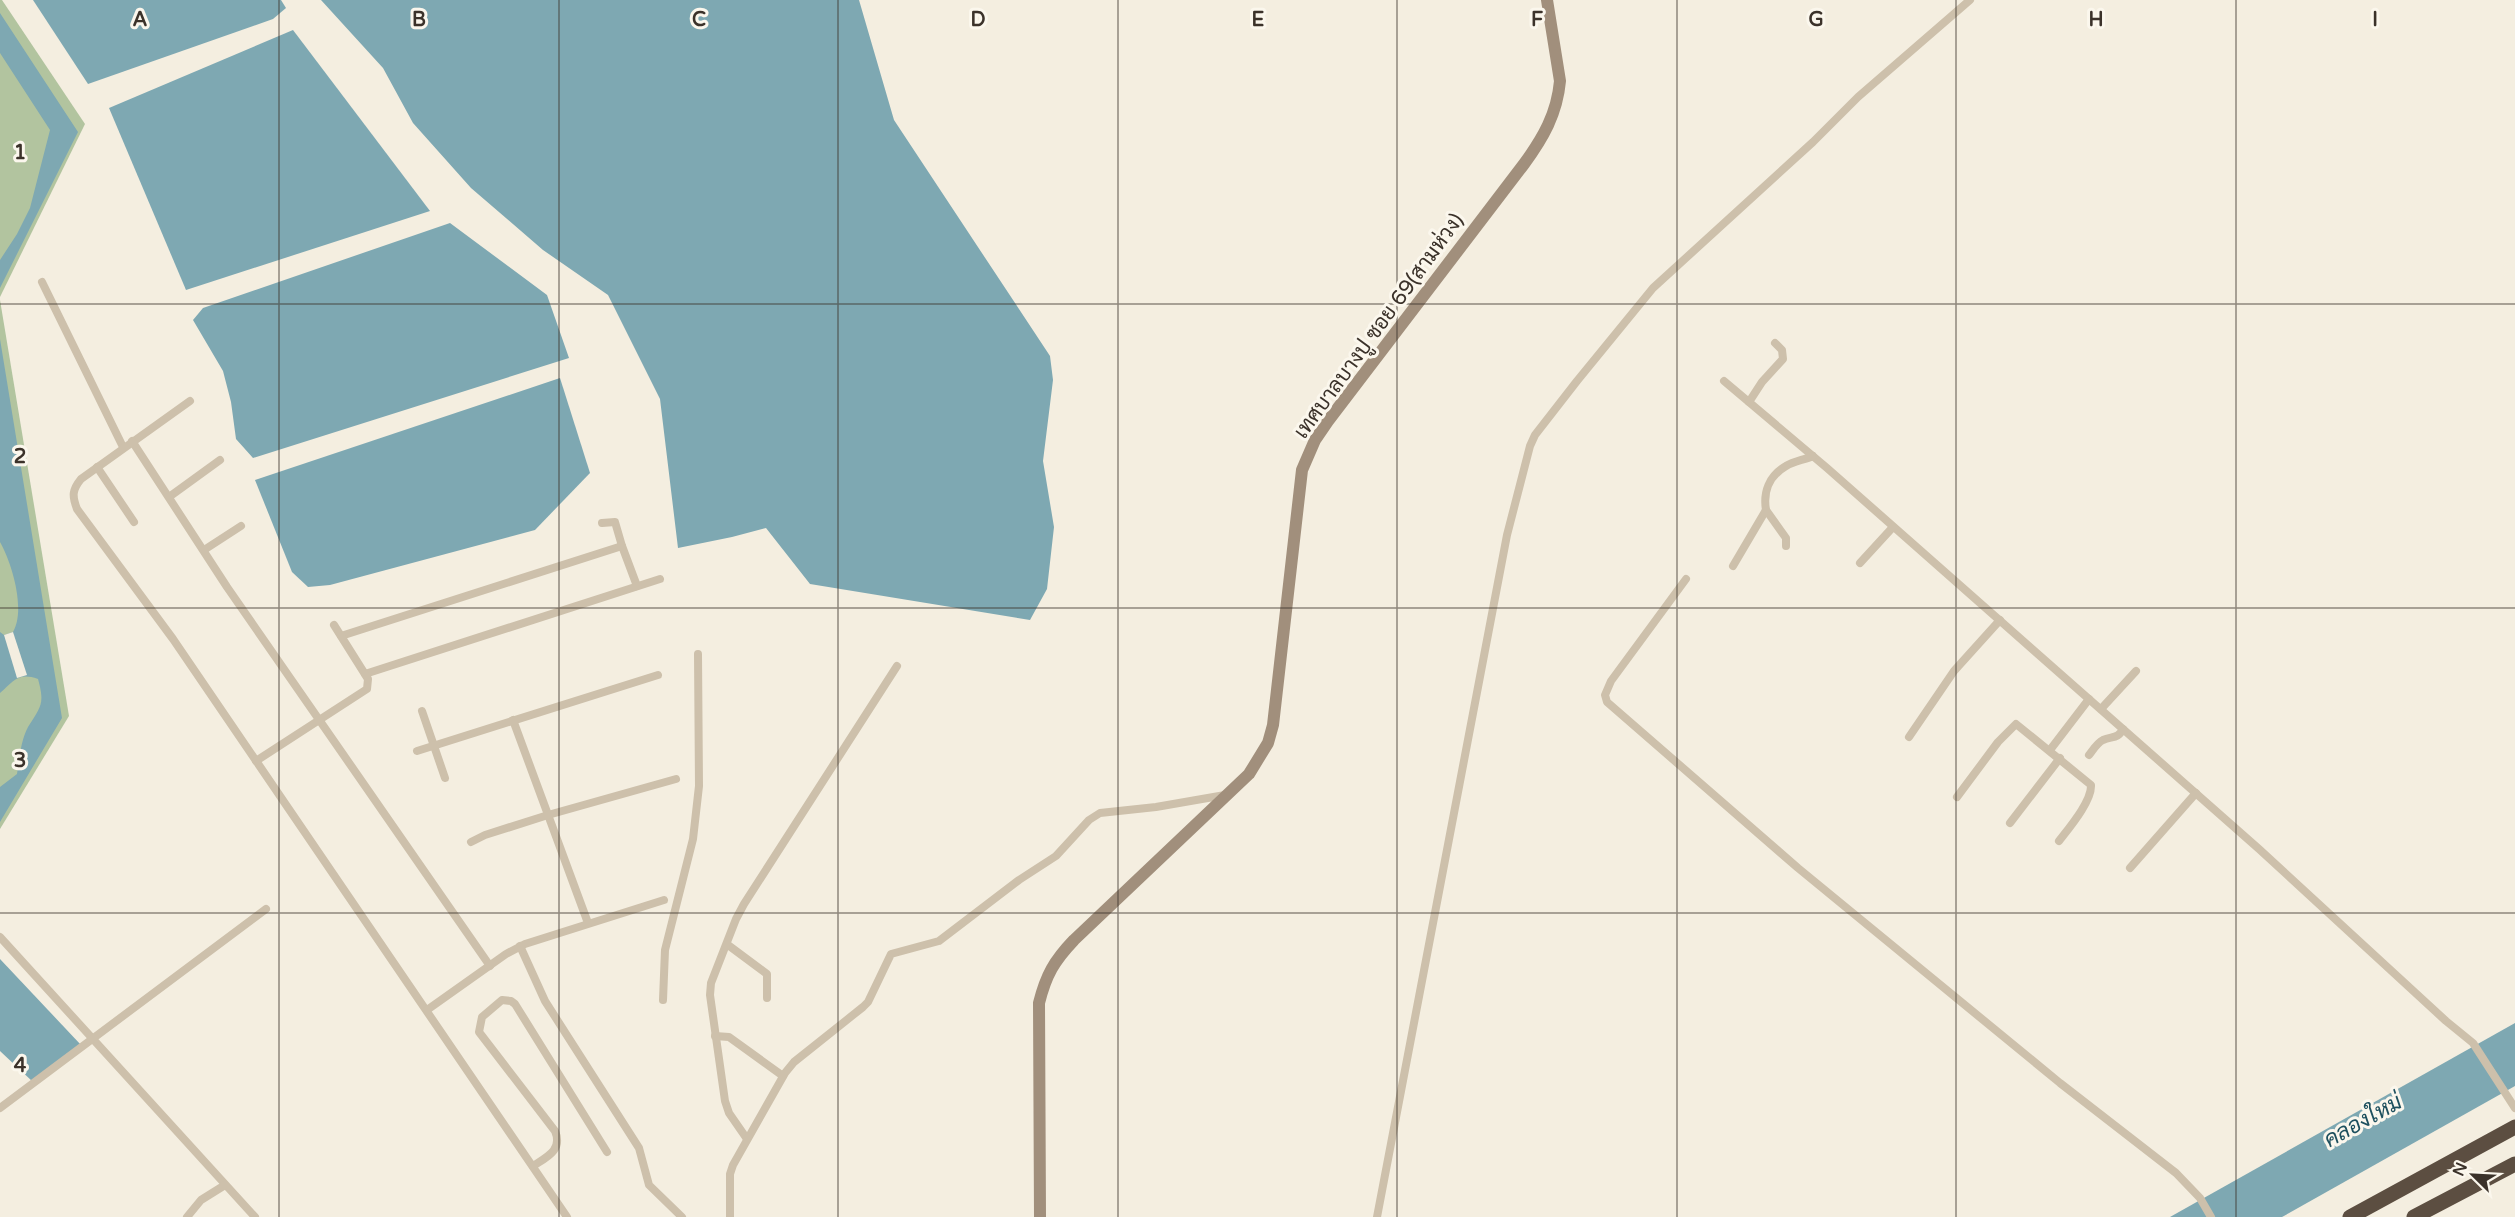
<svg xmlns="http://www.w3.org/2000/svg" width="2515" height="1217" viewBox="0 0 2515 1217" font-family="'Varela Round',Sarabun,sans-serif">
<rect width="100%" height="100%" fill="#f4eee0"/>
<g fill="#b2c49f">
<polygon points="0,0 2,0 85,124 0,297"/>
<polygon points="0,300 69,716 0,829"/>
</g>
<g fill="#7ea8b2">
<polygon points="33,0 281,0 286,8 273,19 88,84"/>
<polygon points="321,0 859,0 894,120 1050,356 1053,380 1043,461 1054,527 1047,589 1030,620 810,584 766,528 732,537 678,548 660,399 608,295 543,250 471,188 413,123 383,68"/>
<polygon points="0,13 78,132 0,288 0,260 17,234 30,208 50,130 0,53"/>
<polygon points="293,30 430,211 186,290 109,108"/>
<polygon points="450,223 547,295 569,358 253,458 236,439 231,402 223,371 193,320 203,308"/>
<path d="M0,339L62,718L0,822V787L17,774C19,760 21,740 28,727C41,706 45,704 38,679C18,672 14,681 0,693V632L4,635L13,632C26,610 12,563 0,542Z"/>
<polygon points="560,378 590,473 535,530 330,585 308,587 292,572 255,480"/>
<polygon points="0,959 81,1045 33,1082 0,1051"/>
<polygon points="2515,1023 2515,1086 2282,1217 2170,1217"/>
</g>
<polygon fill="#f4eee0" points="13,632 27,675 17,678 4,635"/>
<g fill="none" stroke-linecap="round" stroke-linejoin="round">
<g stroke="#cdc0ab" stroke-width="8">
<polyline points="42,282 123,447"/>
<polyline points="1724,381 1827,468 2259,849 2446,1021 2473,1043 2515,1108"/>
<path d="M190,401L81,479C72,490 72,496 77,509L173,639L567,1217"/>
<polyline points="1749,402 1762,382 1783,359 1782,350 1775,343"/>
<polyline points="132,441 227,587 490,966"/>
<polyline points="97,467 134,522"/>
<polyline points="169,497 220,460"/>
<polyline points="1766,510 1786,538 1786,546"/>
<polyline points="622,546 637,586"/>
<polyline points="204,550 241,526"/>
<polyline points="1860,563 1893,527"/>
<path d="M1733,566L1766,510C1763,492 1769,476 1786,466C1794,461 1804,460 1813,456"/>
<polyline points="1686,579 1611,681 1605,695 1607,702 1798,868 2060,1083 2176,1173 2200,1198 2211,1217"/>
<polyline points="341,636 622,546 615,522 602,523"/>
<polyline points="365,674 660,579"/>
<polyline points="2101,709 2136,671"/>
<polyline points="422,711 445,778"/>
<polyline points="513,720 588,923"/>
<polyline points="1909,737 1954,671 2000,620"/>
<polyline points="2050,750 2089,699"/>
<polyline points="417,751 658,675"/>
<path d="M2089,755C2093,750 2097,743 2103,740C2112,736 2118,739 2123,729"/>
<polyline points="256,761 367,689 368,679 334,625"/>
<path d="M1957,797L1998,742L2016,724L2091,785C2092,801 2069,828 2059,841"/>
<polyline points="2010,823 2060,758"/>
<polyline points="471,842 485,835 548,815 676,779"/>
<polyline points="2130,868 2196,793"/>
<polyline points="0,937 255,1217"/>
<polyline points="728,945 767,974 767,998"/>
<polyline points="520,946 545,1001 639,1148 649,1185 682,1217"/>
<polyline points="663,1000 665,950 693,839 699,786 698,654"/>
<polyline points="427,1010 506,954 525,944 664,900"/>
<polyline points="715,1036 729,1037 783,1076"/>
<polyline points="0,1108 266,909"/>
<polyline points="747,1139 729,1113 725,1101 710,995 711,983 736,919 744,904 897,666"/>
<path d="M533,1166C547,1157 563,1150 555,1131L479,1032L482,1017L502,1000L511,1001L515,1004L607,1152"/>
<polyline points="187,1217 201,1200 225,1185"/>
<polyline points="730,1217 730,1174 733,1165 785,1073 794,1062 863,1007 868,1002 891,954 939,941 1019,880 1056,856 1089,820 1100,813 1156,807 1225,795"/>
<polyline points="1377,1217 1507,535 1530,446 1535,435 1577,381 1653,288 1813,142 1858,97 1970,0"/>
</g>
<path stroke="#a18f7c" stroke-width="12" d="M1040,1217L1039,1003C1046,975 1054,961 1074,940L1249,774L1268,743L1273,725L1302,470L1315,440L1328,421L1524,164C1543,138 1557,114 1560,81L1547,0"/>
<g stroke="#5c4e41" stroke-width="15">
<polyline points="2350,1217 2515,1127"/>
<polyline points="2414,1217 2515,1164"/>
</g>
</g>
<path fill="none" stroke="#3b322a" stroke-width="1.5" stroke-opacity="0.55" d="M279,0V1217M559,0V1217M838,0V1217M1118,0V1217M1397,0V1217M1677,0V1217M1956,0V1217M2236,0V1217M0,304H2515M0,608H2515M0,913H2515"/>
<g text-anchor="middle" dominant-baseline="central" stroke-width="6" stroke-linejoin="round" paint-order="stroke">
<g font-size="21" fill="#3b322a" stroke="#fbf7ed">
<text transform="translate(1379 326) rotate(-54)">เทศบาลบางปู ซอย 69(สามห่วง)</text>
</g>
<g font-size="22" font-style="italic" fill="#1e505e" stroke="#fbf7ed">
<text transform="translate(2363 1121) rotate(-29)">คลองใหม่</text>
</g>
</g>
<g font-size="20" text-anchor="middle" font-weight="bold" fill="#3b322a" stroke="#fbf7ed" stroke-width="6" stroke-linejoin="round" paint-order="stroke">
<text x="140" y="26">A</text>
<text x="419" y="26">B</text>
<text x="699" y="26">C</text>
<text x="978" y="26">D</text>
<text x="1258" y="26">E</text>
<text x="1537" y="26">F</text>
<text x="1816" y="26">G</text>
<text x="2096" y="26">H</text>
<text x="2375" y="26">I</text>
<text x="20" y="159">1</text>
<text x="20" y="463">2</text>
<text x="20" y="767">3</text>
<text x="20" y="1072">4</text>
</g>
<g transform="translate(2473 1175) rotate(294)" stroke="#fbf7ed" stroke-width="4.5" paint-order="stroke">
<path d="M0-4.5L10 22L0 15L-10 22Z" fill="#3b322a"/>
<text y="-9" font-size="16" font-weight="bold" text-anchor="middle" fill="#3b322a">N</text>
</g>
</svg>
